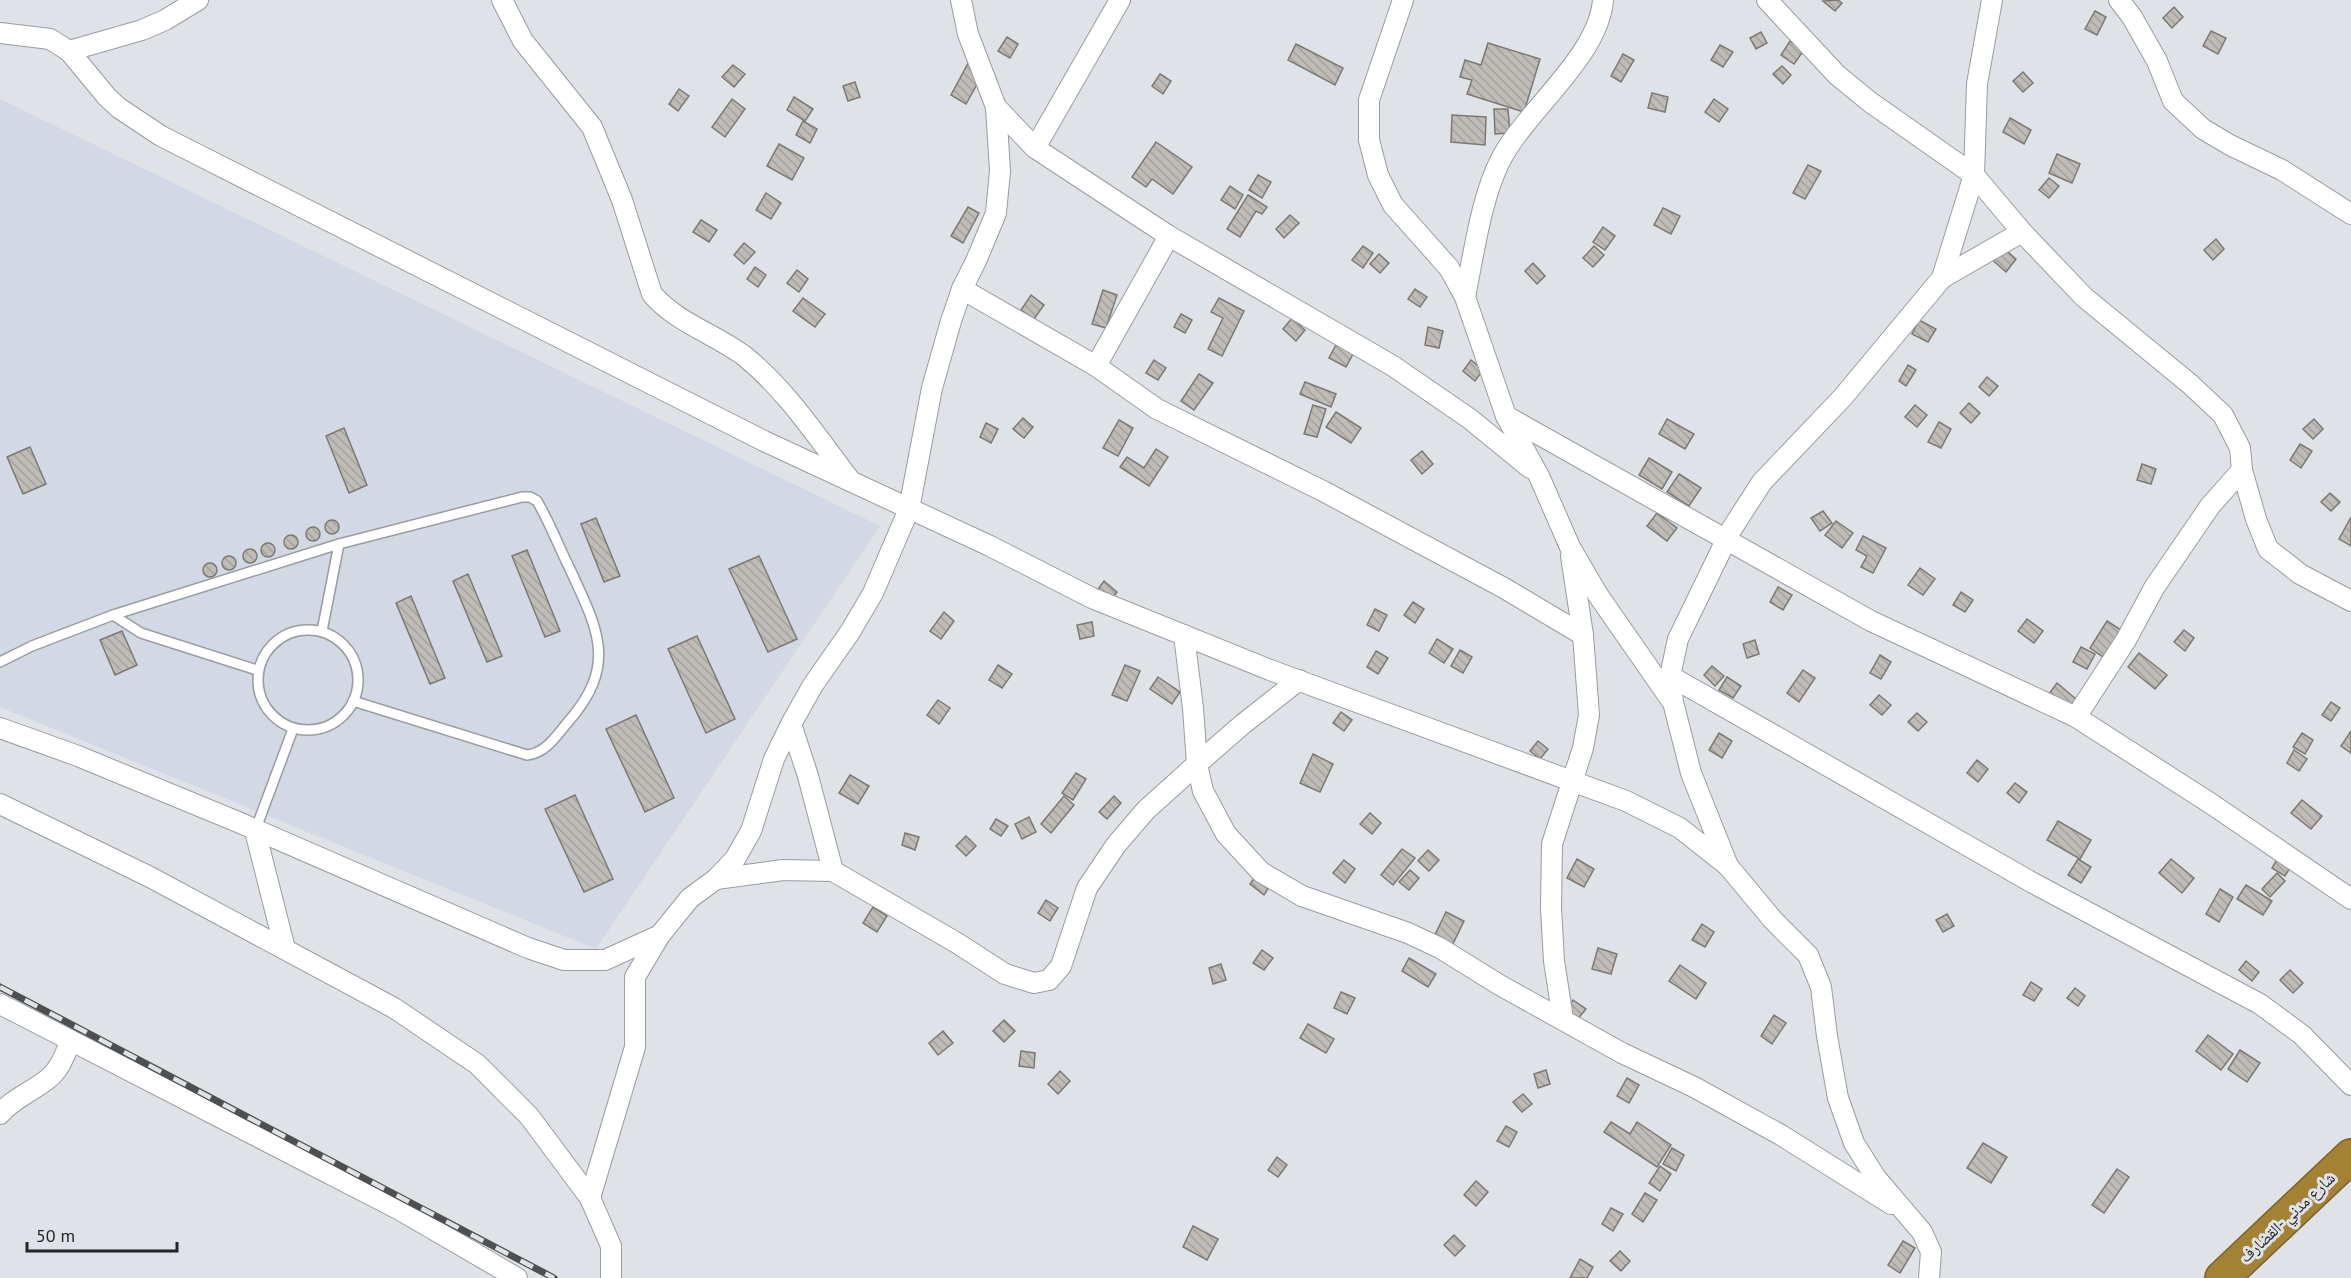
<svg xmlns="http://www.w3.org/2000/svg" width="2351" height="1278" viewBox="0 0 2351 1278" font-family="'PT Sans','Noto Naskh Arabic',sans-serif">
<defs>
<pattern id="building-back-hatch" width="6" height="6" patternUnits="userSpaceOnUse" patternTransform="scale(1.5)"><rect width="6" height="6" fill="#bfbcb8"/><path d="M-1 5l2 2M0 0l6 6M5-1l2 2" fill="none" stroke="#a4a19e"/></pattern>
</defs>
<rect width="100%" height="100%" fill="#dfe2e6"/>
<polygon fill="#d2d9e4" points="0,99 880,526 596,949 0,707"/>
<g fill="url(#building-back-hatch)" stroke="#7c7975" stroke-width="1.5">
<polygon points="1838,0 1842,3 1835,11 1823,1"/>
<polygon points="2174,7 2183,17 2172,28 2163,18"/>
<polygon points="2095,11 2106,17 2097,35 2085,29"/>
<polygon points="2211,31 2226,38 2218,54 2203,46"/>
<polygon points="1761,32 1767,43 1756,49 1750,38"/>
<polygon points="1007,37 1018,44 1010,58 998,51"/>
<polygon points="1790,41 1804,50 1794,64 1781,55"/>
<polygon points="1488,43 1540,59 1524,112 1467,94 1472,80 1460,77 1465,60 1481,65"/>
<polygon points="1296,44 1343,68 1335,85 1288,60"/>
<polygon points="1720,45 1733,52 1723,67 1711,60"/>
<polygon points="973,54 989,63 966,104 951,95"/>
<polygon points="1623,54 1634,60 1621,82 1611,76"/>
<polygon points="733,65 745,74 734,87 722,77"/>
<polygon points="1782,66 1791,75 1783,84 1773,74"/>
<polygon points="2023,72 2033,83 2023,92 2013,81"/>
<polygon points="1160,74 1171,81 1163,94 1152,86"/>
<polygon points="855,82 860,97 848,101 843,86"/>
<polygon points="679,89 689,96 678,111 669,104"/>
<polygon points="1652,93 1668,97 1665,112 1648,108"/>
<polygon points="794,97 813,109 805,121 787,110"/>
<polygon points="732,99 745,109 725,137 712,127"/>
<polygon points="1714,99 1728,109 1719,122 1705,112"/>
<polygon points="1494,109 1508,109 1510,133 1495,134"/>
<polygon points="1452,115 1486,117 1485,145 1451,142"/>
<polygon points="2010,118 2031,130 2024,144 2003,132"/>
<polygon points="803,121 817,129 810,143 796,135"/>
<polygon points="1156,142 1192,167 1173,194 1152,179 1146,187 1132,177"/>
<polygon points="779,144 804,158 792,180 767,166"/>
<polygon points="2057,154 2080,164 2072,183 2049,173"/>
<polygon points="1808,165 1821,171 1805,199 1793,193"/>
<polygon points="1258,175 1271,182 1262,198 1249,190"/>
<polygon points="2049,178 2059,186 2049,198 2039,190"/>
<polygon points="1230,186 1243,195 1235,209 1221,200"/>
<polygon points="766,193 781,203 771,219 756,210"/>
<polygon points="1248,195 1267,207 1262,214 1256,211 1240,237 1227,229"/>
<polygon points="968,207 979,213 963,243 951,236"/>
<polygon points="1663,208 1680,216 1671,234 1654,225"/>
<polygon points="1290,215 1299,223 1284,238 1276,229"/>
<polygon points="701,220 717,230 709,242 693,232"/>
<polygon points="1603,227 1615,236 1605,250 1593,242"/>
<polygon points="1992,238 2016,259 2006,272 1981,250"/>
<polygon points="2216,239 2224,249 2213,260 2204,250"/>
<polygon points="744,243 755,252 744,264 734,255"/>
<polygon points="1363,246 1373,253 1363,268 1352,260"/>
<polygon points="1594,246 1604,255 1593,267 1583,258"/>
<polygon points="1379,254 1389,263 1380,273 1370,264"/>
<polygon points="1533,263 1545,276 1537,284 1525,271"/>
<polygon points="755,267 766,275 758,287 747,279"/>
<polygon points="797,270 808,279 799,292 787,283"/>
<polygon points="1415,289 1427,297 1420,307 1408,299"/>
<polygon points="1103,290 1117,295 1106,328 1092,324"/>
<polygon points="1031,295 1044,305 1034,319 1021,310"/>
<polygon points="803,298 825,314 815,327 793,311"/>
<polygon points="1219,298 1244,311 1222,356 1208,349 1223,318 1211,312"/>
<polygon points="1181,314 1192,320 1185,333 1174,327"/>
<polygon points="1292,318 1305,330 1296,341 1283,329"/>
<polygon points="1919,320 1936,329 1928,342 1912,334"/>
<polygon points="1428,327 1443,331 1439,348 1425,345"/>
<polygon points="1337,343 1354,352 1346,367 1329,358"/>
<polygon points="1154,360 1166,368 1158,380 1146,373"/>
<polygon points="1471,360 1483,370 1475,381 1463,371"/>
<polygon points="1908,365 1916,370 1906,386 1899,381"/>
<polygon points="1199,374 1213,383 1194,410 1181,401"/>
<polygon points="1987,377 1998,386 1989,396 1979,387"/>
<polygon points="1305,382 1336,394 1331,407 1300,394"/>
<polygon points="1969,403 1980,413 1971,423 1960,413"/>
<polygon points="1313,405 1326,409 1317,437 1304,434"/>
<polygon points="1915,405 1927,415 1917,427 1905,417"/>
<polygon points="1336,412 1361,428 1351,443 1326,427"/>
<polygon points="1023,418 1033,427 1024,438 1013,429"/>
<polygon points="1667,419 1694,434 1685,449 1659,434"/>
<polygon points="2314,419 2323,429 2313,439 2303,429"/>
<polygon points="1119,420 1133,428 1118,456 1103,448"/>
<polygon points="1939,422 1951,429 1941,448 1928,442"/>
<polygon points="986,423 998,429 991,443 980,437"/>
<polygon points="344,428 367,485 349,493 326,436"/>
<polygon points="2300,444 2312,451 2301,468 2290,460"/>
<polygon points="30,447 46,484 23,494 7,457"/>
<polygon points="1156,449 1168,457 1149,486 1120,467 1127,457 1144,468"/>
<polygon points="1422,451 1433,464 1422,474 1411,460"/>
<polygon points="1649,458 1672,472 1662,489 1639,475"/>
<polygon points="2142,464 2156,469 2151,484 2137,480"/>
<polygon points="1679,474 1701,488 1689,506 1667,492"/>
<polygon points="2330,493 2340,502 2331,511 2321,502"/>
<polygon points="1823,511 1832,523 1820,531 1811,518"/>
<polygon points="1657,513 1677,528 1667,541 1647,526"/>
<polygon points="2351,517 2351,546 2339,539"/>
<polygon points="596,518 620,576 604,582 581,524"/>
<circle cx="332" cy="527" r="7"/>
<polygon points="1836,521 1853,533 1842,548 1825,535"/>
<circle cx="313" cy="534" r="7"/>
<circle cx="291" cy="542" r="7"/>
<polygon points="1863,536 1886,548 1873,573 1861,567 1867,556 1856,550"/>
<circle cx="268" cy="550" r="7"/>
<circle cx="250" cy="556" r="7"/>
<polygon points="527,550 560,631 545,637 512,556"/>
<circle cx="229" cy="563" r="7"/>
<polygon points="759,556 797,639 768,652 729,569"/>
<circle cx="210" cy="570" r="7"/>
<polygon points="1920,568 1935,579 1923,595 1908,585"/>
<polygon points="468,574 502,656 487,662 453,581"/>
<polygon points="1104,581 1117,592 1101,613 1088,603"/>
<polygon points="1778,587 1792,595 1783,610 1770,602"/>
<polygon points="1961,592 1973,600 1965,612 1953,605"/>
<polygon points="411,596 445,678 430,684 396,603"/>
<polygon points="1413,602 1424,609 1415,623 1404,615"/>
<polygon points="1375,609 1387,615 1379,631 1367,625"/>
<polygon points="944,612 954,621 941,639 930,631"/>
<polygon points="2027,619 2043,631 2034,643 2018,631"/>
<polygon points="2107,621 2121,630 2103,657 2090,648"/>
<polygon points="1092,622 1094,636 1080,639 1077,625"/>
<polygon points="2184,630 2194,638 2185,651 2174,642"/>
<polygon points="122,631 137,665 115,675 100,640"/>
<polygon points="697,636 735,719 706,733 668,649"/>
<polygon points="1437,639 1453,649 1444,663 1429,653"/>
<polygon points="1755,640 1759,654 1747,658 1743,644"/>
<polygon points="2081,647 2095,654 2087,669 2073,662"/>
<polygon points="1460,650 1472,657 1463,673 1451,666"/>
<polygon points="1376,651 1388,658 1378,674 1367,667"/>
<polygon points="2139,653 2167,675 2155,689 2128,667"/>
<polygon points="1880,655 1891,662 1881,679 1870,673"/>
<polygon points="998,665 1012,674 1002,688 989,680"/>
<polygon points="1125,665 1140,671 1127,701 1112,695"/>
<polygon points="1712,666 1724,676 1715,686 1704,675"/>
<polygon points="1803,670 1815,678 1799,702 1787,693"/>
<polygon points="1158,677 1180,692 1172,704 1150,689"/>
<polygon points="1727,677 1741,686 1733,698 1719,690"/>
<polygon points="2057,683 2076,699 2067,710 2048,695"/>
<polygon points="1879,695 1891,705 1882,715 1870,705"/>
<polygon points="938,700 950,708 939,724 927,715"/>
<polygon points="2331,702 2340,708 2331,721 2322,715"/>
<polygon points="1341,712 1352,720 1344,731 1333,723"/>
<polygon points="1917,713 1927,722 1918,731 1908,722"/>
<polygon points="636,715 674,798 645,812 606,729"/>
<polygon points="2351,731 2351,753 2341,746"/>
<polygon points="1719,733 1732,741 1722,758 1709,750"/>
<polygon points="2302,733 2313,740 2305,754 2293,747"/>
<polygon points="1538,741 1548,749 1540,759 1530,751"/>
<polygon points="2294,750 2307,759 2299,771 2287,763"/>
<polygon points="1313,754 1333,764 1320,792 1300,783"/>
<polygon points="1977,760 1988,769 1978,782 1967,773"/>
<polygon points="1076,773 1086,779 1073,800 1062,793"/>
<polygon points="850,775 869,786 858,804 839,793"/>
<polygon points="2015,783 2027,792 2019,803 2007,793"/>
<polygon points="575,795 613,879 584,892 545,809"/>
<polygon points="1064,796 1074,805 1051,833 1041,824"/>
<polygon points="1114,796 1121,803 1107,819 1099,812"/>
<polygon points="2302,800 2322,816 2311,829 2291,813"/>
<polygon points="1370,813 1381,823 1372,834 1360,824"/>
<polygon points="1029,817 1036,832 1022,839 1015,824"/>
<polygon points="996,819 1008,826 1001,836 990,829"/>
<polygon points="2058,821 2091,840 2080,859 2047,840"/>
<polygon points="905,833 919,837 915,850 902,845"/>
<polygon points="966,836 976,846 966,856 956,846"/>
<polygon points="1402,849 1415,858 1393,885 1381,875"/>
<polygon points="2283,849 2296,857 2285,876 2272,868"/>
<polygon points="1428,850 1439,860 1429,871 1418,861"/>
<polygon points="1577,859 1594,869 1584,887 1567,878"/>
<polygon points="2078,859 2091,867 2081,883 2068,875"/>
<polygon points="2171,859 2194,878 2182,893 2159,873"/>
<polygon points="1344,860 1355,869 1345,883 1333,873"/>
<polygon points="1410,870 1419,878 1409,890 1399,882"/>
<polygon points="2277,873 2285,881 2270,897 2262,889"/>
<polygon points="1257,874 1271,884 1264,895 1250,884"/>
<polygon points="2246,885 2272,901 2263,915 2237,899"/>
<polygon points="2220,889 2233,897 2219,922 2206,914"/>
<polygon points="1046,900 1058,908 1050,921 1038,913"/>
<polygon points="873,907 887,916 877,932 863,923"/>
<polygon points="1446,912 1464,921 1448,954 1430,945"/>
<polygon points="1947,914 1954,926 1943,932 1936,920"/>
<polygon points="1702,924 1714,932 1705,947 1692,940"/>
<polygon points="1598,948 1617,954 1611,974 1592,969"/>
<polygon points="1262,950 1273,958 1264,970 1253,963"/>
<polygon points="1409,958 1436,974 1428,987 1402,971"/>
<polygon points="2246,961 2259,972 2252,981 2239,970"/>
<polygon points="1221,964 1226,980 1213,984 1209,968"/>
<polygon points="1680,965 1706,983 1696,999 1669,981"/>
<polygon points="2290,970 2303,983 2293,993 2280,980"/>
<polygon points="2031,982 2042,989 2034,1001 2023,995"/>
<polygon points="2075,988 2085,996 2078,1006 2067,998"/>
<polygon points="1341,992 1355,998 1347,1014 1334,1008"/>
<polygon points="1573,1000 1586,1009 1576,1021 1564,1012"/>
<polygon points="1774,1015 1786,1023 1772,1044 1761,1036"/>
<polygon points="1004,1020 1015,1031 1004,1042 993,1031"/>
<polygon points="1308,1024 1334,1039 1326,1053 1300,1038"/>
<polygon points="943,1031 953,1043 938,1055 929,1043"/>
<polygon points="2208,1035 2233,1054 2221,1070 2196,1051"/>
<polygon points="2240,1050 2260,1063 2247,1082 2228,1069"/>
<polygon points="1021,1051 1035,1053 1034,1068 1019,1066"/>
<polygon points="1546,1070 1550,1084 1538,1088 1534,1074"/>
<polygon points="1060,1071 1070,1081 1058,1094 1048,1084"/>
<polygon points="1627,1078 1639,1085 1629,1103 1617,1096"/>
<polygon points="1523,1094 1532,1104 1522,1112 1513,1102"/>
<polygon points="1611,1122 1630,1134 1637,1122 1671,1145 1657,1167 1604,1132"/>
<polygon points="1506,1126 1517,1132 1509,1147 1497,1141"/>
<polygon points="1983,1143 2007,1157 1991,1183 1967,1168"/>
<polygon points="1672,1148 1684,1155 1676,1171 1663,1164"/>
<polygon points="1277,1157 1287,1165 1278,1177 1268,1170"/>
<polygon points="1660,1166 1671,1174 1660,1191 1649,1183"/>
<polygon points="2117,1169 2129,1177 2104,1213 2092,1205"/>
<polygon points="1476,1181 1488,1192 1476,1206 1464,1195"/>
<polygon points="1645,1193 1657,1200 1643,1222 1632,1214"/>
<polygon points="1611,1208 1623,1214 1613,1231 1602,1224"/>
<polygon points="1193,1226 1218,1239 1207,1260 1183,1247"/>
<polygon points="1454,1235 1465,1246 1455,1256 1444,1245"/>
<polygon points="1903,1241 1915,1248 1900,1273 1888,1265"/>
<polygon points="1620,1251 1630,1261 1621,1271 1610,1261"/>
<polygon points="1580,1259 1593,1267 1587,1278 1570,1278"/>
</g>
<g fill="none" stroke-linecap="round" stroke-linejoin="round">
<defs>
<g id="lane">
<polyline points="113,615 141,633 257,670"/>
<circle cx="308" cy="680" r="50"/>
<polyline points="322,631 339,544"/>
<path d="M0,662L32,646L113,615L339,544L522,497H530L537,501C549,521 558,545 569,567C597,628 619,664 568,722C556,736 546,753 527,755L353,701"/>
<polyline points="255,831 293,729"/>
</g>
<g id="street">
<path d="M502,0L523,41L592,127L622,200L652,294C677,323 713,333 743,355C786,389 817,437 850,480"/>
<polyline points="1403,0 1369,100 1369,140 1378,175 1393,205 1449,268 1465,297 1506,416 1539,476 1570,547 1598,595 1671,700"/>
<polyline points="1767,0 1837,75 1870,102 1974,175 2022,232 2084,297 2190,384 2223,415 2240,448 2242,470 2256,519 2268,549 2300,574 2351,601"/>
<polyline points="2119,0 2132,17 2157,61 2173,101 2203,129 2230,145 2282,170 2351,214"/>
<polyline points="0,33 50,39 69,51 107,97 119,108 161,136 764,441 990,546 1092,598 1270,670 1626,801 1680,828 1728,866 1773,920 1808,955 1821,987 1827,1036 1838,1098 1854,1143 1876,1178 1922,1232 1931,1252 1929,1278"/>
<polyline points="69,51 142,30 165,20 198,0"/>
<polyline points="996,107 1035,148 1169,236 1393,366 1470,419 1530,468"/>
<polyline points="1035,148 1120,0"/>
<polyline points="1942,278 2022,232"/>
<polyline points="962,289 1096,366 1157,409 1323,491 1504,588 1583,635"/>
<path d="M1465,297C1474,253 1482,190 1505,152C1532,106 1599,54 1603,0"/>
<polyline points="1096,366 1169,236"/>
<polyline points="1506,416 1871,621 2076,717 2210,803 2351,899"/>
<polyline points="1184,635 1193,708 1197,764 1203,791 1226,834 1261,872 1302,896 1408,933 1440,948 1498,984 1622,1053 1694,1087 1781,1135 1891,1204"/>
<polyline points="1670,676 2033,883 2260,1004 2302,1035 2351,1085"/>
<polyline points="2076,717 2126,640 2154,588 2210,506 2242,470"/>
<polyline points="791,724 808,776 833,871"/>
<polyline points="0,728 78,756 238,822 528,948 564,960 605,960 660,935"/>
<polyline points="0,804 150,877 394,1008 477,1064 529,1116 590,1198 611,1246 611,1278"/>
<polyline points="255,831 285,949"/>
<polyline points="1728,866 1691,773 1673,702 1670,676 1678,639 1731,530 1762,482 1843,397 1942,278 1974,175 1977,84 1992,0"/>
<polyline points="716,879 783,870 833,871 957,943 1005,974 1034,983 1049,980 1061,966 1087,888 1116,845 1146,810 1197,764 1243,724 1299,680"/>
<polyline points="0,1004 400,1210 517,1278"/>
<polyline points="1563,1019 1554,961 1551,908 1552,844 1583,748 1589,715 1583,635 1571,556"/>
<path d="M0,1114C13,1098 34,1091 49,1078C60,1069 65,1054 71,1041"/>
<polyline points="590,1198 635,1047 635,977 660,935 690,898 716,879 735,859 751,831 774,759 791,724 813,685 850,632 873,593 909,509 932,388 951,321 962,289 976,261 996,213 1000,171 996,107 968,34 961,0"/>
</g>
<polyline id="highway" points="2222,1278 2351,1156"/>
</defs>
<use href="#lane" stroke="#999ca0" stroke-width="12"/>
<use href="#street" stroke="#999ca0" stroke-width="22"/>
<use href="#highway" stroke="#77612f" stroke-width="36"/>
<use href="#lane" stroke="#fff" stroke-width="9"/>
<use href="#street" stroke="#fff" stroke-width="20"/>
<use href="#highway" stroke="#a38234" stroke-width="33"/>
<defs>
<polyline id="rail" points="0,987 554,1278"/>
</defs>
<use href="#rail" stroke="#4e4f51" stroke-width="7"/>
<use href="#rail" stroke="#dfe2e6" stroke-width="4.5" stroke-dasharray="14" stroke-linecap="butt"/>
</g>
<g text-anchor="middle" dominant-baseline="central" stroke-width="6" stroke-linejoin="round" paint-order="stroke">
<g font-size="16" fill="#242526" stroke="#dfe2e6">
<text transform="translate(2287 1217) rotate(-43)">شارع مدني -القضارف</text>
</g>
</g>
<path d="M27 1242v9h150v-9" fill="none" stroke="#242526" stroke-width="3"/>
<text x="36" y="1242" font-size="18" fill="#242526" stroke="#dfe2e6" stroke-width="4.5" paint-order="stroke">50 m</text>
</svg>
